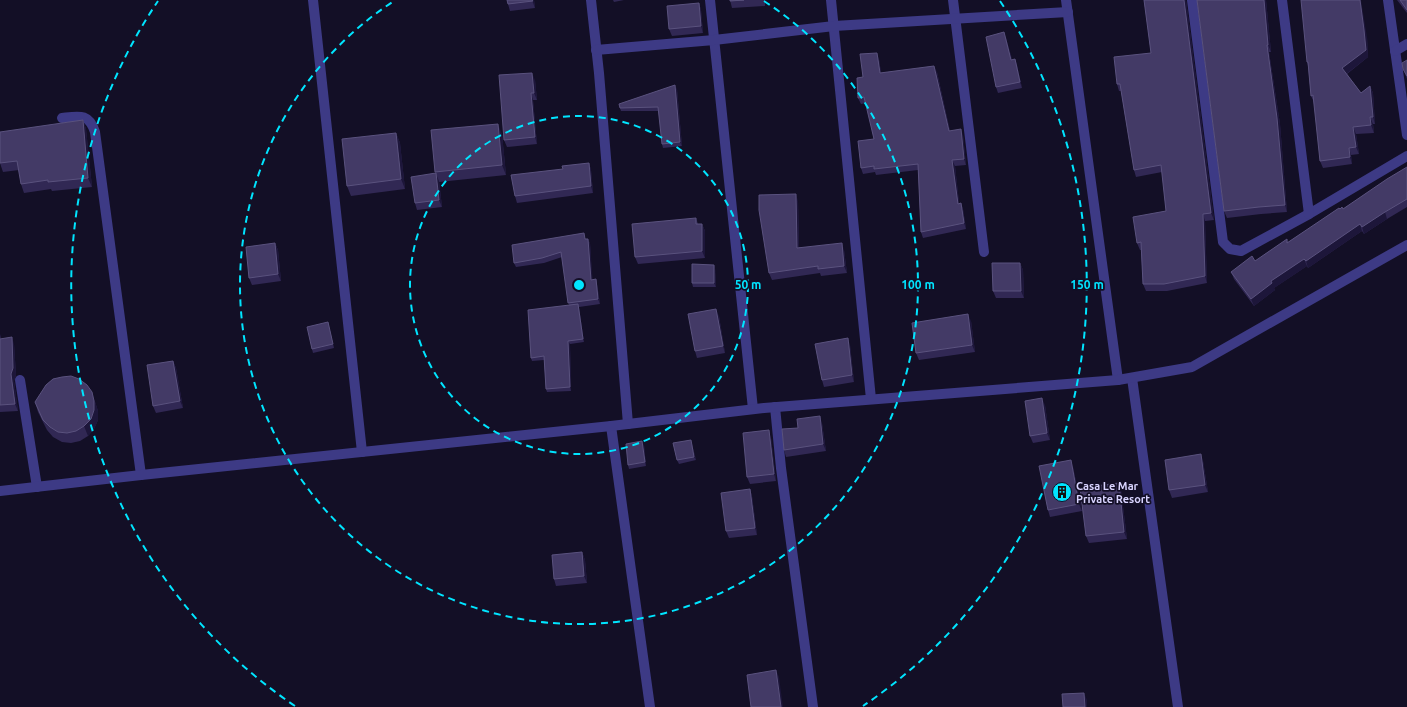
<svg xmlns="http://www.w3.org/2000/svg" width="1407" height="707" viewBox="0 0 1407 707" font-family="Ubuntu,sans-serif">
<rect width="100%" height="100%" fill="#130f26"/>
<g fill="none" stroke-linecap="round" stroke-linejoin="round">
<g stroke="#3d3a85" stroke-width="10">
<polyline points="313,0 362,452"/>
<polyline points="591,0 599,73 628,424"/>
<polyline points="710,0 753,409"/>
<polyline points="831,0 871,399"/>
<polyline points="953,0 984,252"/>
<polyline points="1066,0 1118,380"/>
<polyline points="1192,0 1223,242 1230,249 1241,251 1309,214 1407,156"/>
<polyline points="1282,0 1309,214"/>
<polyline points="1388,0 1407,135"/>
<polyline points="596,50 714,40 834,26 1068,12"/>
<polyline points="1395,51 1407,44"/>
<path d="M62,118C79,116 89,113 95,132L141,475"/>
<polyline points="1132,378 1178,707"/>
<polyline points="20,380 37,487"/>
<polyline points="775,407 781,468 813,707"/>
<polyline points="611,426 650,707"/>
<polyline points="0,491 141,475 611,426 764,408 1118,380 1192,367 1407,245"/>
</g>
</g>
<g fill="#312854">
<polygon points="507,0 534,0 535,8 510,11 508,4"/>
<polygon points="613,0 624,0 614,2"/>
<polygon points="730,0 765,0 765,6 732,8"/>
<polygon points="1144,0 1186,0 1214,220 1205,221 1207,283 1167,291 1146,291 1143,284 1141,250 1140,250 1137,243 1166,211 1162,172 1136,177 1134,170 1121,91 1119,91 1117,84 1151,53"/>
<polygon points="1197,0 1266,0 1271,52 1269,52 1280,124 1287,212 1261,214 1227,218 1224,211"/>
<polygon points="1397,0 1407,0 1407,13"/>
<polygon points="699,3 701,10 703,33 672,36 669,29"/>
<polygon points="1367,37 1368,57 1347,74 1361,93 1370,86 1373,93 1375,124 1373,124 1374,133 1356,134 1359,154 1351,155 1352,164 1323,168 1320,161 1314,102 1311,96 1308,66 1307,62"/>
<polygon points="1006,38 1012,60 1015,59 1017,65 1022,88 998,93 996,87"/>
<polygon points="879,59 881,73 937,72 950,131 963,135 966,165 955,166 959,203 961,203 963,209 966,229 923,238 921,232 918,170 876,175 875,172 863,174 861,168 874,139 866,103 861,104 858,98 863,77"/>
<polygon points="1407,60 1407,79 1403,69"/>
<polygon points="535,80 537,100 533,100 537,144 507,147 504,140"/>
<polygon points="677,89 682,146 663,148 662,144 659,111 621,111 620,108"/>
<polygon points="83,120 86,129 92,187 52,191 51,189 24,193 21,184 19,170 3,172 0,163"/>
<polygon points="396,133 400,143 405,189 351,196 347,186"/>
<polygon points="502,134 506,175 439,182 439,181 442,207 417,210 415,203 436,173 435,172"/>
<polygon points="589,163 591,170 593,193 517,203 515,196 563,169"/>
<polygon points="1407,167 1407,207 1387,219 1364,234 1362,231 1308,268 1307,266 1274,288 1275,290 1254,306 1234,279 1231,272 1255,261 1287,239 1288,242 1340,209 1343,209"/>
<polygon points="798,201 799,247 844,250 847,273 821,276 820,273 772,280 769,273"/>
<polygon points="696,218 698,224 702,224 705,231 705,258 638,264 635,257"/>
<polygon points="586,239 590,243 592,279 596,279 597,284 600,304 579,307 584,342 570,344 571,391 547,392 546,389 544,360 532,361 531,358 569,305 562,257 544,263 516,267 514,263"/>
<polygon points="275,243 278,250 281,281 252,285 249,278"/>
<polygon points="1020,263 1023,270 1024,298 996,298 993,291"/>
<polygon points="714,265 715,268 716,287 693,287 692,283"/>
<polygon points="719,316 725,353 697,358 695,351"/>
<polygon points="971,321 975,352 919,360 916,353"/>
<polygon points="328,322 334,348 313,353 312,349"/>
<polygon points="0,334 1,339 14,344 16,375 14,381 18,411 0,412"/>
<polygon points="850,345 854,382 824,387 822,380"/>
<polygon points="173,361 176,368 183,408 156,413 153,406"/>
<polygon points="35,402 95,402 98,411 98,420 94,429 88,436 80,441 71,443 62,442 53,437 47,430 38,412"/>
<polygon points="1045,405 1050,440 1033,443 1030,436"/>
<polygon points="822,423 826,451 786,457 784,450 798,428"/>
<polygon points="771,438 776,481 750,484 747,477"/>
<polygon points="692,444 696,460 679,464 677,460"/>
<polygon points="644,445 646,466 629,469 628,465"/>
<polygon points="1203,461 1208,492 1172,498 1169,490"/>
<polygon points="1073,467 1082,511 1050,517 1048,510"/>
<polygon points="1119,483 1121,490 1127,539 1089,543 1086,536"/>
<polygon points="750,489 752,496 757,535 729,538 726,531"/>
<polygon points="582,552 585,560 587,583 556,586 554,579"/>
</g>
<g fill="#1d163a">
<polygon points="532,0 534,0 535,8"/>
<polygon points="1184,0 1186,0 1214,220 1211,213"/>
<polygon points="1264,0 1266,0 1271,52 1268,45"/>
<polygon points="1360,0 1361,0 1367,37 1368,57 1345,75 1342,68"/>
<polygon points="699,3 701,10 703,33 701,26"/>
<polygon points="1004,32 1006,38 1014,65 1011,60"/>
<polygon points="1267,45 1269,52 1280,124 1287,212 1285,205"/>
<polygon points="877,53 879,59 882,79 880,73"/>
<polygon points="1015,59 1017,65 1022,88 1020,82"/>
<polygon points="934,66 937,72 951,137 949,131"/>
<polygon points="532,73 535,80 537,100 534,93"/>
<polygon points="675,85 677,89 682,146 680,142"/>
<polygon points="1370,86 1373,93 1375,124 1373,117"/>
<polygon points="531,93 533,100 537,144 535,137"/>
<polygon points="1370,117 1373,124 1374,133 1371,125"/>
<polygon points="83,120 86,129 92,187 88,178"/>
<polygon points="498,124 502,134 506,175 502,165"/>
<polygon points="1353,127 1356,134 1359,154 1356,147"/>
<polygon points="961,129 963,135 966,165 964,159"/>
<polygon points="396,133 400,143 405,189 401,179"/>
<polygon points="1349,148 1351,155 1352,164 1350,157"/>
<polygon points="952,160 955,166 960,210 958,204"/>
<polygon points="589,163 591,170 593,193 591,186"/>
<polygon points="436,174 439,181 442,207 439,200"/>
<polygon points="796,194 798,201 799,255 797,248"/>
<polygon points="961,203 963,209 966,229 964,223"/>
<polygon points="1385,212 1387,219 1364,234 1362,227"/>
<polygon points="1203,214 1205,221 1207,283 1205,276"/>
<polygon points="702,224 705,231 705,258 702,251"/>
<polygon points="1360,224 1362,231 1308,268 1306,261"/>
<polygon points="588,239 590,243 593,284 591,280"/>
<polygon points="275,243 278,250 281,281 278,274"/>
<polygon points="842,243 844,250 847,273 844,266"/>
<polygon points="1304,259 1307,266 1274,288 1275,290 1254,306 1251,299 1271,281"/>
<polygon points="1020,263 1023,270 1024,298 1021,291"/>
<polygon points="714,265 715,268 716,287 714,283"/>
<polygon points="596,279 597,284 600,304 598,299"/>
<polygon points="578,304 579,308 584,342 583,339"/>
<polygon points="716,309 719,316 725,353 723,346"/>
<polygon points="968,314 971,321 975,352 972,345"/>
<polygon points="12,337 14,344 16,375 14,381 18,411 15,404 11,374"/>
<polygon points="848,338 850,345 854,382 852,375"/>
<polygon points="568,341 570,344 571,391 570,387"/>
<polygon points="173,361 176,368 183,408 180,401"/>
<polygon points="92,392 98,411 98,420 94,429 88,436 84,426"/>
<polygon points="1042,398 1045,405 1050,440 1047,433"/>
<polygon points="820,416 822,423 826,451 823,444"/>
<polygon points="769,430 771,438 776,481 774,474"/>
<polygon points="691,440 696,460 694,457"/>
<polygon points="642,441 644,445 646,466 645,462"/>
<polygon points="1201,454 1203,461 1208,492 1205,485"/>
<polygon points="1071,460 1073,467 1082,511 1079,504"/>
<polygon points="1119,483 1121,490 1127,539 1124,532"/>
<polygon points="750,489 752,496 757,535 755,528"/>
<polygon points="582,552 585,560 587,583 584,576"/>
<polygon points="776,670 779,677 783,707 781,707"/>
<polygon points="1084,693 1087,700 1087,707 1085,707"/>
</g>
<g fill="#433a66" stroke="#5a527e">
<polygon points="507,0 532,0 533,1 508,4"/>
<polygon points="730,0 744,0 730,1"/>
<polygon points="1144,0 1184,0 1211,213 1203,214 1205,276 1164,284 1143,284 1141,242 1137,243 1133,217 1166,211 1161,165 1134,170 1120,84 1117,84 1114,57 1151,53"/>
<polygon points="1197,0 1264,0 1268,45 1267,45 1277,118 1285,205 1259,207 1224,211"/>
<polygon points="1301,0 1360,0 1364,30 1366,50 1342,68 1361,93 1370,86 1373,117 1370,117 1371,125 1353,127 1356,147 1349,148 1350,157 1320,161 1313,95 1311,96 1308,62 1307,62"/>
<polygon points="1400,0 1407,0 1407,10"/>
<polygon points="699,3 701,26 669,29 667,6"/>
<polygon points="1004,32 1011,60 1015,59 1020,82 996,87 986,37"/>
<polygon points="877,53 880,73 934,66 949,131 961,129 964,159 952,160 958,204 961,203 964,223 921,232 918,164 874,169 874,166 861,168 858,141 874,139 864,97 858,98 857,78 863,77 860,54"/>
<polygon points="1407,60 1407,76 1403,69 1402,63"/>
<polygon points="532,73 534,93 531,93 535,137 504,140 499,75"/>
<polygon points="675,85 680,142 662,144 658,107 620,108 619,104"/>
<polygon points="83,120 88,178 48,182 48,180 21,184 17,161 0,163 0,132"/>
<polygon points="498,124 502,165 435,172 431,130"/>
<polygon points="396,133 401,179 347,186 342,139"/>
<polygon points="589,163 591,186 515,196 511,175 563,169 562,166"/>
<polygon points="1407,167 1407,199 1385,212 1362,227 1360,224 1306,261 1304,259 1271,281 1272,283 1251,299 1231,272 1252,256 1255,261 1287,239 1287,243 1339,208 1340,209 1342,207 1343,209 1387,179"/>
<polygon points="436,173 439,200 415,203 411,177"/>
<polygon points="796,194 797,248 842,243 844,266 818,269 818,266 769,273 759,210 759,195"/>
<polygon points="696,218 696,224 702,224 702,251 635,257 632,224"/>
<polygon points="584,233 585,239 588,239 591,280 596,279 598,299 568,303 561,252 542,258 514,263 512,245"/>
<polygon points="275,243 278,274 249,278 246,247"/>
<polygon points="992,263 1020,263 1021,291 993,291"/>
<polygon points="692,264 714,265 714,283 692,283"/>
<polygon points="578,304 583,339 568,341 570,387 546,389 544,356 531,358 528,310"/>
<polygon points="716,309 723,346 695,351 688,314"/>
<polygon points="968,314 972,345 916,353 912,323"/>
<polygon points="328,322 333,344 312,349 307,327"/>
<polygon points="12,337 13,368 11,374 15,404 0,405 0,339"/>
<polygon points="848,338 852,375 822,380 815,344"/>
<polygon points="173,361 180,401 153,406 147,365"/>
<polygon points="71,376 79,379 87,385 92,392 94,401 94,410 91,419 84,426 76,431 67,433 58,432 50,427 43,420 35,402 46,385 53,379 62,377"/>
<polygon points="1042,398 1047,433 1030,436 1025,401"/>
<polygon points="820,416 823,444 784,450 782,429 798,428 797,419"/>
<polygon points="769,430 774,474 747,477 743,433"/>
<polygon points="691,440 694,457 677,460 673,443"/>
<polygon points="642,441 645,462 628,465 626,444"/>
<polygon points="1201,454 1205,485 1169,490 1165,460"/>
<polygon points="1071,460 1079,504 1048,510 1039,466"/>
<polygon points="1119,483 1124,532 1086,536 1080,488"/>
<polygon points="750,489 755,528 726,531 721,493"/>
<polygon points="582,552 584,576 554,579 552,555"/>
<polygon points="776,670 781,707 751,707 747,675"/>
<polygon points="1084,693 1085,707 1063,707 1062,694"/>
</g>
<g fill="none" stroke="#00e5ff" stroke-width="2" stroke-dasharray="7 5">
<circle cx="579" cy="285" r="169"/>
<path d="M764 1A339 339 0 1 1 394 1"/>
<path d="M295 706A508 508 0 0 1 158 1M1000 1A508 508 0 0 1 863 706"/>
</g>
<defs>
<symbol id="building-disc" viewBox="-11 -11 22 22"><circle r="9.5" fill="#00e5ff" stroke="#130f26"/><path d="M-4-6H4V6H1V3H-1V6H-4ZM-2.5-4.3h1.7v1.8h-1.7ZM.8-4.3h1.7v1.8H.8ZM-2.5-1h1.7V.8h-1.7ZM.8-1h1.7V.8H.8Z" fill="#111"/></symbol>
</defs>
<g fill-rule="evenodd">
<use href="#building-disc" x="1051" y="481" width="22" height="22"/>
</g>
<g text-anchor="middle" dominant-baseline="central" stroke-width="3.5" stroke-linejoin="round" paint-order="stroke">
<g font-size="11" font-weight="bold" fill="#d9d4ff" stroke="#130f26" text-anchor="start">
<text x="1076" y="486">Casa Le Mar<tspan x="1076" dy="13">Private Resort</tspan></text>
</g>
</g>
<circle cx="579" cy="285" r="6" fill="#00e5ff" stroke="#130f26" stroke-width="2"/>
<g font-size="12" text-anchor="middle" font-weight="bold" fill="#00e5ff" stroke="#130f26" stroke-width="3.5" stroke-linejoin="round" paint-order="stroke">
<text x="748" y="289">50 m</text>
<text x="918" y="289">100 m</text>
<text x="1087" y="289">150 m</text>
</g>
</svg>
